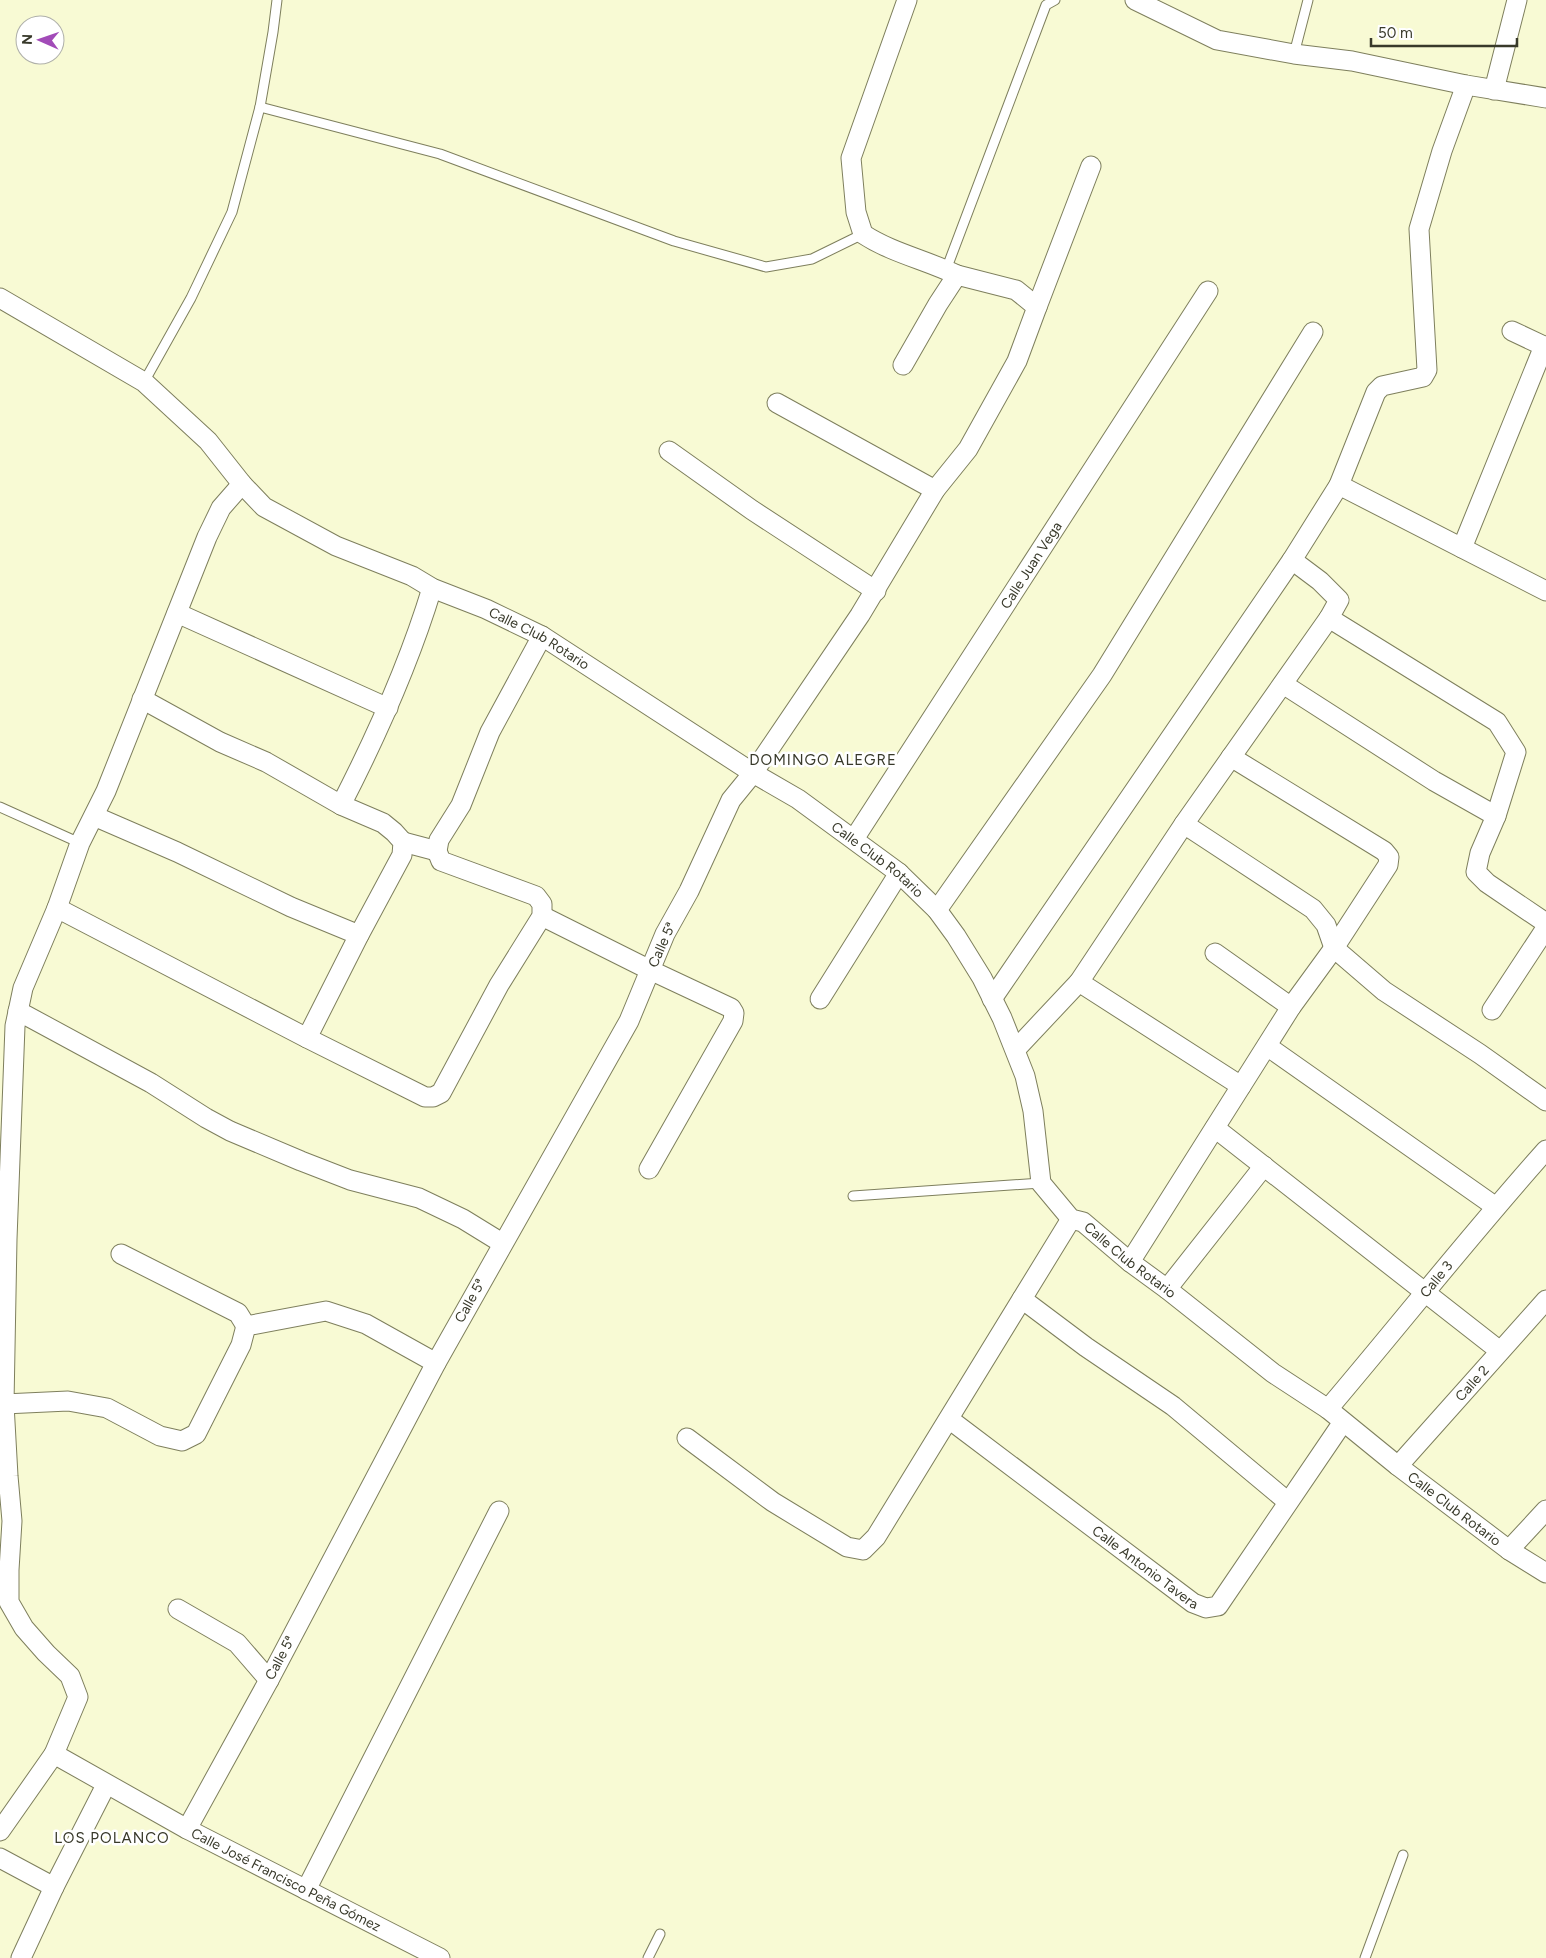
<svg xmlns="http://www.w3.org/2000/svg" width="1546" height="1958" viewBox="0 0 1546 1958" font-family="Figtree,sans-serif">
<rect width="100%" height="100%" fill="#f8fad4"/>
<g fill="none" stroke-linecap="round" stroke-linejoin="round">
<defs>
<g id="service">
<polyline points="1294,54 1308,0"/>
<polyline points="260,107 440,154 674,241 766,267 812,259 863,234"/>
<polyline points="946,270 1046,5 1055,0"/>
<polyline points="144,382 191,298 232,212 260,107 273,32 277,0"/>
<polyline points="0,807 80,843"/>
<polyline points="853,1196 1041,1183"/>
<polyline points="648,1958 660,1934"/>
<polyline points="1365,1958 1403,1855"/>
</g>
<g id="minor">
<path d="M907,0L851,158L856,212L863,234C892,253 926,260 957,275"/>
<polyline points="1135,0 1217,40 1294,54 1352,61 1466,85 1546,98"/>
<polyline points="1494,90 1517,0"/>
<path id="s1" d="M0,298L144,382L208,441L242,484L264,507L336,546L412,576L432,588L486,609L542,636L753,773L798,799L899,873L937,910L956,936L982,978L1002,1018L1025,1076L1033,1111L1041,1183L1071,1219L1083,1222L1130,1262L1167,1289L1273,1373L1328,1409L1398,1466L1509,1550L1546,1573"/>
<polyline points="1037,307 1091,166"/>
<polyline points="1512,331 1546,347"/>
<polyline points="777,403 935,490"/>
<polyline points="669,451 752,510 876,591"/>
<polyline points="1339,485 1546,591"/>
<polyline points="1462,548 1544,346"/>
<polyline points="1292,560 1339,485 1376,392 1382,386 1423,377 1427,370 1419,229 1442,151 1466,85"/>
<polyline points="177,613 388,708"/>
<polyline points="1329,618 1497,722 1516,752 1496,816 1480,853 1476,872 1487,883 1546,923"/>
<polyline points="1283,684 1434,781 1496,816"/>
<polyline points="142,699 220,742 266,762 341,805 383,823 394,832 403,842 402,855 359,935 307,1038"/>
<path d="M341,805C377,735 409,664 432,588"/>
<polyline points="94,816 177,852 291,907 359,935"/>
<polyline points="1184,824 1313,909 1326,925 1334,948 1384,991 1480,1054 1546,1101"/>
<path id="s2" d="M854,839L1208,291"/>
<polyline points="403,842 437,851"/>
<polyline points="57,908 307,1038 425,1097 433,1097 441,1093 499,985 542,916 542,904 536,896 441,861 437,851 439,840 461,805 490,732 542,636"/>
<polyline points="937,910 1102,675 1313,332"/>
<polyline points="542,916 650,970 731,1008 734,1013 733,1021 649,1169"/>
<polyline points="1215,953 1291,1007"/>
<polyline points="1079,982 1241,1086"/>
<polyline points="820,999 899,873"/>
<polyline points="992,999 1292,560 1320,581 1339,600 1329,618 1184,824 1079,982 1016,1049"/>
<polyline points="1492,1010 1546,928"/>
<polyline points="18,1011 151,1083 206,1118 230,1131 301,1161 350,1180 419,1198 463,1219 502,1243"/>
<polyline points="1267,1046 1496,1207"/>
<polyline points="1215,1128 1500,1351"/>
<polyline points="121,1254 238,1313 246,1326"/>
<polyline points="1130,1262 1291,1007 1334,948 1388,865 1389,857 1384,851 1231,757"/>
<polyline points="1167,1289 1264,1166"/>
<polyline points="1022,1299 1086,1347 1173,1406 1288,1502"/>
<polyline points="246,1326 326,1311 366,1324 436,1363"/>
<polyline points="4,1404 68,1401 107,1408 160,1436 182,1441 196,1434 241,1345 246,1326"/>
<path id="s3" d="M1328,1409C1401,1323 1471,1234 1546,1150"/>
<path id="s4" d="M949,1419L1193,1603L1206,1608L1218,1606L1343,1422"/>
<polyline points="687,1438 773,1502 847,1547 863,1550 876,1537 1071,1219"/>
<path id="s5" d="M1398,1466L1546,1300"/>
<polyline points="1509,1550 1546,1510"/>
<polyline points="178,1609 237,1643 269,1680"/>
<path id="s6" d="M54,1754L187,1829L440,1958"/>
<polyline points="187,1829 269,1680 436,1363 629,1021 665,934 689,891 731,800 753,773 860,615 935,490 968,449 1017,361 1037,307 1016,290 957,275 938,304 903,365"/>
<polyline points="0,1831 54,1754 78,1697 70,1676 46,1653 24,1628 9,1602 9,1570 12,1521 8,1476 4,1404 7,1239 15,1026 23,988 57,908 80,843 106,791 207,537 221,508 242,484"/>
<polyline points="0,1858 54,1887"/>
<polyline points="306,1890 499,1511"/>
<polyline points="21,1958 54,1887 106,1785"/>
</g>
</defs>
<use href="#service" stroke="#7e7f5d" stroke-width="11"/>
<use href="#minor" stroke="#7e7f5d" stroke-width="21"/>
<use href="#service" stroke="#fff" stroke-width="9"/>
<use href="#minor" stroke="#fff" stroke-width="19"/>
</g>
<g text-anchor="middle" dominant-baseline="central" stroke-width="5" stroke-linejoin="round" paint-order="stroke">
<g font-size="14" fill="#38392a" stroke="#fff">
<text stroke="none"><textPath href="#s2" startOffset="326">Calle Juan Vega</textPath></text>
<text stroke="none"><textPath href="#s1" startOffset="646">Calle Club Rotario</textPath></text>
<text stroke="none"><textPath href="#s1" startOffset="1051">Calle Club Rotario</textPath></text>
<text transform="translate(662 945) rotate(-66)">Calle 5ª</text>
<text stroke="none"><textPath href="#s1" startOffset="1546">Calle Club Rotario</textPath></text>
<text stroke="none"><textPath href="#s3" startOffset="169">Calle 3</textPath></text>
<text transform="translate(470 1301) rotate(-61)">Calle 5ª</text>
<text stroke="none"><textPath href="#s5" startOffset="111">Calle 2</textPath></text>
<text stroke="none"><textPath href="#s1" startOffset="1955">Calle Club Rotario</textPath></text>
<text stroke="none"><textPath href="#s4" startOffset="246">Calle Antonio Tavera</textPath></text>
<text transform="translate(280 1658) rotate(-62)">Calle 5ª</text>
<text stroke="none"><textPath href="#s6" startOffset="264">Calle José Francisco Peña Gómez</textPath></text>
</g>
<g font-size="15" letter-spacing="1" fill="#38392a" stroke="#fff">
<text x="823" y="760">DOMINGO ALEGRE</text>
<text x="112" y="1838">LOS POLANCO</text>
</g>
</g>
<g transform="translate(40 40) rotate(272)"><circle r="24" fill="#ffffff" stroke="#afb0aa"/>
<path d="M0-4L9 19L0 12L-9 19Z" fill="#a24bb8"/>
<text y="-8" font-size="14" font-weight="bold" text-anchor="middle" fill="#38392a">N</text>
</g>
<path d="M1371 38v8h146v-8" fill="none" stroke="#38392a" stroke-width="2.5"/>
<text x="1378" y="38" font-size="15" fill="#38392a" stroke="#ffffff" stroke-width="4" paint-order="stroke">50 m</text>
</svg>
